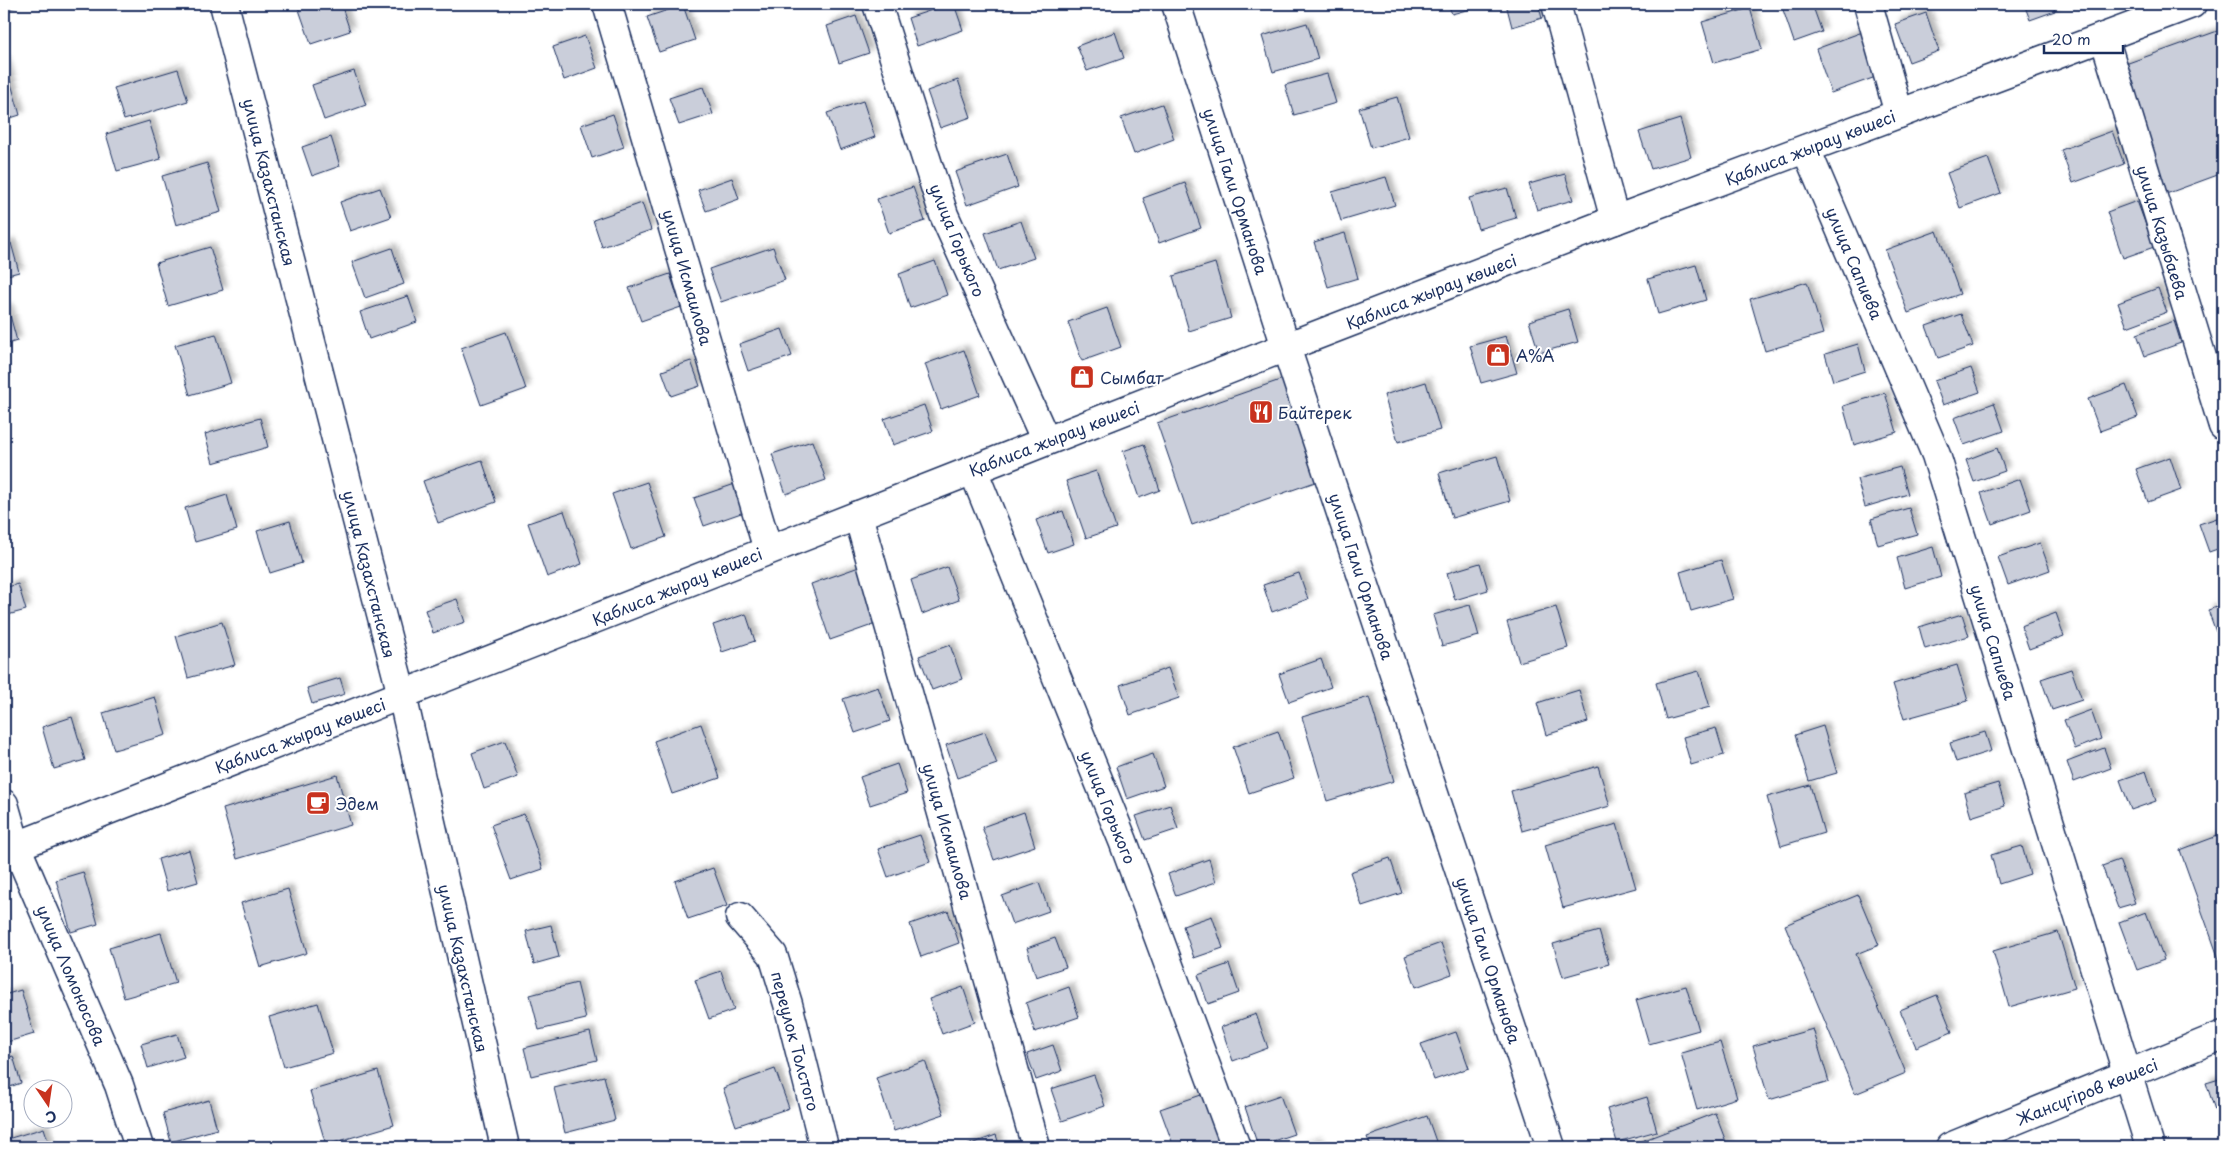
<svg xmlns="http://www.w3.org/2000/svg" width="2227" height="1151" viewBox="0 0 2227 1151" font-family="'Playpen Sans',sans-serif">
<defs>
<filter id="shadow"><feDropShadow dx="4.5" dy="-4.5" stdDeviation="2.5" flood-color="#0004"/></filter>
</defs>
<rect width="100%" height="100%" fill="#fff"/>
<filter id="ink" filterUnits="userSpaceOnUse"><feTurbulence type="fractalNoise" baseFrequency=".02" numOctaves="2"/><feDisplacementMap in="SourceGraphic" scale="10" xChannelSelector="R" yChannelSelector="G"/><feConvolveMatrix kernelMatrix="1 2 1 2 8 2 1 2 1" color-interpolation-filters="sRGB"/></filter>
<g filter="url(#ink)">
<g fill="#caceda" stroke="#1b2f5e" filter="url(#shadow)">
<polygon points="4,4 25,4 4,10"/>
<polygon points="297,4 341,4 350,31 311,44"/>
<polygon points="950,4 954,4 963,30 917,46 908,18"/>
<polygon points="1448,4 1484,4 1484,5 1452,14"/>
<polygon points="1506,4 1538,4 1542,18 1512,27"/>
<polygon points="1781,4 1812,4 1822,32 1794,42"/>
<polygon points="2024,4 2052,4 2055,11 2030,20"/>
<polygon points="683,5 695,40 659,52 647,17"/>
<polygon points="1750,8 1762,49 1714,63 1702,22"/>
<polygon points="1926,13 1939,51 1909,62 1895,24"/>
<polygon points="856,16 869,53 839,63 827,26"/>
<polygon points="1307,23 1318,59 1273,72 1262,36"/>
<polygon points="2223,29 2223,173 2166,194 2120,66"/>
<polygon points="1868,30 1884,74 1831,93 1816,49"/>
<polygon points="1115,32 1124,58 1087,71 1077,46"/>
<polygon points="585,36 597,68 564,80 553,47"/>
<polygon points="4,59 20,115 4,120"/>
<polygon points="178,69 188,101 124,120 114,88"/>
<polygon points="354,71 366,105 324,120 312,85"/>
<polygon points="1327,74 1336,103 1294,115 1285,85"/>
<polygon points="958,80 971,117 940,128 927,91"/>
<polygon points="703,87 713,114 679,125 669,98"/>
<polygon points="1397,97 1409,137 1371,148 1359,108"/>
<polygon points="863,101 875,137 840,150 827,113"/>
<polygon points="1162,104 1174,139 1134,154 1121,118"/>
<polygon points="613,114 624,147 592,158 581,125"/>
<polygon points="1680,119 1691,157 1651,169 1639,132"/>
<polygon points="149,121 161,159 117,171 106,134"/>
<polygon points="2112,131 2124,164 2073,183 2061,150"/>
<polygon points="331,137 340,166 312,176 302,147"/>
<polygon points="1007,154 1018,187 967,205 955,172"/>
<polygon points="1988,158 2001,193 1960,208 1947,173"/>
<polygon points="207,163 221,212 176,225 162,176"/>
<polygon points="1565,174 1573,200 1537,210 1529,184"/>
<polygon points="1386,177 1395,205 1341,221 1332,192"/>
<polygon points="732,178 739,199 706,211 698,190"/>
<polygon points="1185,183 1201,228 1159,243 1143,198"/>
<polygon points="913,187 925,221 889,233 877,199"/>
<polygon points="380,188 391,217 350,231 340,202"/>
<polygon points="1507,188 1516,218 1478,229 1469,198"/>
<polygon points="2137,201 2154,247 2123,258 2107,212"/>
<polygon points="642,203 651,230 602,247 593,220"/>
<polygon points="1021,221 1034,258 998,270 985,233"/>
<polygon points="1937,231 1960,294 1908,313 1885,250"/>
<polygon points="1345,233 1358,278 1328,287 1314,242"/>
<polygon points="11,243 19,272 4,276 4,245"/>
<polygon points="210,247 223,290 168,306 156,263"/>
<polygon points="773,247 785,280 721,302 709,269"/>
<polygon points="392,248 404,284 365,298 352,262"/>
<polygon points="935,261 947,295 910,308 899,274"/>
<polygon points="1215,263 1231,318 1189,331 1173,276"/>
<polygon points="1696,265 1706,300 1658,314 1648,279"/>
<polygon points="670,274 681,307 641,321 629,288"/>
<polygon points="1807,282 1823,334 1765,351 1750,299"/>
<polygon points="2158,288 2167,312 2127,327 2118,303"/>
<polygon points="408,296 417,322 369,339 360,312"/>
<polygon points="8,308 17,341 4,345 4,309"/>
<polygon points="1107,308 1121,347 1082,361 1068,322"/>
<polygon points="1568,309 1578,342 1539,353 1529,321"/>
<polygon points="1961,314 1973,346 1938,358 1926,326"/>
<polygon points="2174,321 2181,343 2145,356 2137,334"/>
<polygon points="782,329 792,356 748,371 739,344"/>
<polygon points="506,332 526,389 481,405 461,348"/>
<polygon points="216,334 231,383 190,395 175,345"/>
<polygon points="1506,336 1517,373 1481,383 1470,346"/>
<polygon points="1858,344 1865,371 1833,381 1825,354"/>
<polygon points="964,350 980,395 941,409 925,364"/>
<polygon points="691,361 700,386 671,396 662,371"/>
<polygon points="1971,368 1980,392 1943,405 1934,381"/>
<polygon points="1283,379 1318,481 1192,525 1157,423"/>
<polygon points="1426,382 1440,430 1398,442 1384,395"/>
<polygon points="2126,385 2138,417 2100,431 2088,399"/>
<polygon points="1885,393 1897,432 1854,445 1843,406"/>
<polygon points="1994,403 2004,431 1964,445 1954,418"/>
<polygon points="924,405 933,431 893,445 884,419"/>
<polygon points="260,418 268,447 213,463 205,434"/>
<polygon points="812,441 826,480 786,494 772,454"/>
<polygon points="1144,444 1160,490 1139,498 1123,451"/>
<polygon points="1997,448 2005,471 1974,482 1966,460"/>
<polygon points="1497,456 1510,501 1452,518 1439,473"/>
<polygon points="2170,457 2181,490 2148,502 2136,469"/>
<polygon points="482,460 496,502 438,523 423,481"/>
<polygon points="1900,467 1908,494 1865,507 1857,479"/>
<polygon points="1096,471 1116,528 1086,538 1066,481"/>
<polygon points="2020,479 2031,510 1992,524 1981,493"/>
<polygon points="647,482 666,537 631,549 612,494"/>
<polygon points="735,484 744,512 704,526 694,498"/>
<polygon points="227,495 237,530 195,542 185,508"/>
<polygon points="1909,508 1917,534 1878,545 1871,519"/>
<polygon points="564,511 582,564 547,577 528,523"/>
<polygon points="1063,511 1074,544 1048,553 1036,520"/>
<polygon points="2223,516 2223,547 2209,552 2199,524"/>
<polygon points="290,521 302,563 270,573 257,531"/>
<polygon points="2040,543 2050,570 2008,585 1998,557"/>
<polygon points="1933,547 1941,577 1905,588 1897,558"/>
<polygon points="1721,560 1733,599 1691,611 1680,572"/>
<polygon points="1480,563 1488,590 1455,600 1447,573"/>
<polygon points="859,567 878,623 830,640 811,584"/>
<polygon points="947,567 959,600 922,614 911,580"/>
<polygon points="1299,573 1308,599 1272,612 1263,585"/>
<polygon points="18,584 26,610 4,616 4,588"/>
<polygon points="457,599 465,622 433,633 425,610"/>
<polygon points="1470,605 1479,636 1442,646 1433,615"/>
<polygon points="2223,605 2223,629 2216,632 2208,610"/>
<polygon points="1556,607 1568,648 1519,662 1507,622"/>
<polygon points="2056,613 2064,636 2029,649 2021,626"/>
<polygon points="746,614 755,641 722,652 713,625"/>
<polygon points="1962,614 1969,636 1925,649 1919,627"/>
<polygon points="222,622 235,665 188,678 176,636"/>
<polygon points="950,645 962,679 932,690 919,656"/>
<polygon points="2223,645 2223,660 2218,646"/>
<polygon points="1321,659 1331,687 1289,702 1279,674"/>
<polygon points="1957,665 1968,701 1904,719 1893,684"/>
<polygon points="1168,668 1179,698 1130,715 1120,685"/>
<polygon points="2071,669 2082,700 2052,710 2041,679"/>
<polygon points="1699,671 1710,707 1666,719 1656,683"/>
<polygon points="340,678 345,694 312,704 307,688"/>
<polygon points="878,687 890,721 855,733 843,699"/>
<polygon points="1579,690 1588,722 1546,735 1537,703"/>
<polygon points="155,697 166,735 114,750 103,713"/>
<polygon points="1369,697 1394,781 1327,801 1302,717"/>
<polygon points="2091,710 2101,739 2075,749 2064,720"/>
<polygon points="72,717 85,760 54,769 42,727"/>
<polygon points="701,724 720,778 672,794 654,741"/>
<polygon points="1823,726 1837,773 1809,781 1795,735"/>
<polygon points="1716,728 1724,755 1691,765 1683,737"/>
<polygon points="1278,731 1294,778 1249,793 1233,747"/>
<polygon points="985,732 997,764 957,778 946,745"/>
<polygon points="1985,732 1991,751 1956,762 1950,743"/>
<polygon points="505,741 518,777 484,789 472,753"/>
<polygon points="2104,748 2111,768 2074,782 2067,762"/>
<polygon points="1153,754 1164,786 1127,799 1116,767"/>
<polygon points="897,764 907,793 870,805 860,777"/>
<polygon points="1598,766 1610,806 1522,831 1511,791"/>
<polygon points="2146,771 2156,801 2131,810 2120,780"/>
<polygon points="337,775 351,825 237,859 223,809"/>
<polygon points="1998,783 2005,806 1971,817 1964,793"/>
<polygon points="1810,785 1824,833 1781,846 1767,797"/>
<polygon points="1170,805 1178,829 1145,840 1136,816"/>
<polygon points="1024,812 1035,846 994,860 982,827"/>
<polygon points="524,814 543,869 511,880 491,825"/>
<polygon points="1617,824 1636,888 1563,908 1545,845"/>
<polygon points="2223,834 2223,964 2221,965 2180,850"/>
<polygon points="920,835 930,862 888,877 878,849"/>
<polygon points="2022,846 2030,874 1999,884 1991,855"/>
<polygon points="189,850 198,882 167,891 158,859"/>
<polygon points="1390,858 1402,893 1362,906 1350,872"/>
<polygon points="1209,859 1216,882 1176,896 1168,874"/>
<polygon points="2119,860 2135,903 2118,908 2102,866"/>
<polygon points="713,868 727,906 688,919 675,881"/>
<polygon points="83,872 98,924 71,932 56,880"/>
<polygon points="1039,883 1049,911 1012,924 1002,896"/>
<polygon points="288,889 307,953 260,967 241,903"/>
<polygon points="1858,895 1879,945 1856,954 1906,1073 1855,1094 1785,925"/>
<polygon points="948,911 959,943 921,957 910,924"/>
<polygon points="2146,912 2164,960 2137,970 2119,922"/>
<polygon points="1212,916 1223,948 1194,958 1183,926"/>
<polygon points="551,925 559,957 534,964 526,931"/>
<polygon points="1599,931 1609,964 1563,977 1553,944"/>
<polygon points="2058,932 2075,988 2009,1007 1993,951"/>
<polygon points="161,933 176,983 124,998 109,948"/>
<polygon points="1055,938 1066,967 1036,977 1027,948"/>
<polygon points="1441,943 1452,974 1416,987 1405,956"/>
<polygon points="1229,964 1239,993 1208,1004 1198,975"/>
<polygon points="721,971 734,1010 709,1019 695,980"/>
<polygon points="577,983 586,1019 539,1030 530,995"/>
<polygon points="1686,986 1699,1030 1649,1044 1636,1000"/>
<polygon points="963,987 975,1022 942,1034 929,999"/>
<polygon points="1069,987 1079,1017 1035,1032 1026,1003"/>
<polygon points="21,990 34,1034 4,1043 4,995"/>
<polygon points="1937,995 1952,1032 1916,1047 1900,1010"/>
<polygon points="318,1003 333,1053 284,1067 269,1017"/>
<polygon points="1256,1014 1268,1048 1233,1061 1221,1027"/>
<polygon points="1813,1029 1829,1082 1769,1100 1753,1046"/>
<polygon points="590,1032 597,1060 531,1076 524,1048"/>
<polygon points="1456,1032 1469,1068 1434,1080 1421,1044"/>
<polygon points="177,1034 184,1057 148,1068 141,1044"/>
<polygon points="1720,1042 1737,1098 1697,1110 1681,1053"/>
<polygon points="1053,1045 1062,1071 1036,1080 1027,1054"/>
<polygon points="13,1056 21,1083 4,1089 4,1059"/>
<polygon points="925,1061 944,1114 894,1131 876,1078"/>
<polygon points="775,1069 789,1108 736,1126 723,1088"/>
<polygon points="378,1071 394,1125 326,1145 310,1091"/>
<polygon points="1094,1075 1105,1106 1062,1121 1051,1089"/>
<polygon points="604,1076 615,1120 565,1133 554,1088"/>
<polygon points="2223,1078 2223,1124 2220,1125 2206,1083"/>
<polygon points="1204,1094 1221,1141 1202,1147 1174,1147 1160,1109"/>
<polygon points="1280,1095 1294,1134 1258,1146 1245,1107"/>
<polygon points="1647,1097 1657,1131 1617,1142 1607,1109"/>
<polygon points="209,1100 217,1129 171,1142 163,1113"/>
<polygon points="1715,1113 1728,1147 1626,1147"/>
<polygon points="1427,1116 1438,1147 1371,1147 1367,1137"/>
<polygon points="44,1128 50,1147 5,1147 4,1140"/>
<polygon points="996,1135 1000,1147 969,1147 968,1145"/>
<polygon points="1317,1142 1319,1147 1302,1147"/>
</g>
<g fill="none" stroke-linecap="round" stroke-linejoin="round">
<defs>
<g id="minor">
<polyline points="224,4 402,695 505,1147"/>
<polyline points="607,4 768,550"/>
<polyline points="877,4 944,215 1046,441"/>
<polyline points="1176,4 1286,347 1551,1147"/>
<polyline points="1556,4 1615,220"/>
<polyline points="1868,4 1899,114"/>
<polyline points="2104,37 2223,426"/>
<polyline points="1806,149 1936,455 2150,1147"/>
<polyline points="973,470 1123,841 1236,1147"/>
<polyline points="858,515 1036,1147"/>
<polyline points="4,804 16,846 119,1085 139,1147"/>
<polyline points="4,851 1286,347 1615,220 2192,4"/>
<polyline points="740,917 773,955 788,1004 824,1147"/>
</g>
<polyline id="major" points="1950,1147 2223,1035"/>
</defs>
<use href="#minor" stroke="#1b2f5e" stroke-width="31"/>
<use href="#major" stroke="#1b2f5e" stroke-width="31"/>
<use href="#minor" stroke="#fff" stroke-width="28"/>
<use href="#major" stroke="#fff" stroke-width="28"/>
</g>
</g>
<defs>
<symbol id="shop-square" viewBox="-11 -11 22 22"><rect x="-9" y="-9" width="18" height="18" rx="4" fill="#c8321e" stroke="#fff"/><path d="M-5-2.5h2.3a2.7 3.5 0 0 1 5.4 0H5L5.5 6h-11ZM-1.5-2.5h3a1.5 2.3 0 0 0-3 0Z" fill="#fff"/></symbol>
<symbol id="restaurant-square" viewBox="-11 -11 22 22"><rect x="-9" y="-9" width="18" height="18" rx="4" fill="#c8321e" stroke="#fff"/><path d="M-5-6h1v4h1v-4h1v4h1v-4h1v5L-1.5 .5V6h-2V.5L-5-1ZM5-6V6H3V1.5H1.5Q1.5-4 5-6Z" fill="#fff"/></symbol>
<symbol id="cafe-square" viewBox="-11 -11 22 22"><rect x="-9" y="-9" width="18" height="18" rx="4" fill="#c8321e" stroke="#fff"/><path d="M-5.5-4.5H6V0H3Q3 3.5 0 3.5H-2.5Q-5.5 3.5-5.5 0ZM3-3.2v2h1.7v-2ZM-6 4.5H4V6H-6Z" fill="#fff"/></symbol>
</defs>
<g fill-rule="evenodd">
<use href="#shop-square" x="1484" y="341" width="28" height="28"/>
<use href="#shop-square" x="1068" y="363" width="28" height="28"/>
<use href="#restaurant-square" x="1247" y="398" width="28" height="28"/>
<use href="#cafe-square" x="304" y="789" width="28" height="28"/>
</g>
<g text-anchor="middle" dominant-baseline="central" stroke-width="4" stroke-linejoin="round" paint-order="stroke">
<g font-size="16" fill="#1b2f5e" stroke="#fff">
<text transform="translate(1810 147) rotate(-21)">Қаблиса жырау көшесі</text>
<text transform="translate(270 182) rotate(76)">улица Казахстанская</text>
<text transform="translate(1236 191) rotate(72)">улица Гали Орманова</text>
<text transform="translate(2163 232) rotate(73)">улица Казыбаева</text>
<text transform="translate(958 240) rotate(68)">улица Горького</text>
<text transform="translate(1855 263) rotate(67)">улица Сапиева</text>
<text transform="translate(688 277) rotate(74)">улица Исмаилова</text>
<text transform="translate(1431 291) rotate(-21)">Қаблиса жырау көшесі</text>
<text transform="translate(1054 438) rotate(-21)">Қаблиса жырау көшесі</text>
<text transform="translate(370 574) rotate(76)">улица Казахстанская</text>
<text transform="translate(1362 576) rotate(72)">улица Гали Орманова</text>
<text transform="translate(677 586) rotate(-22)">Қаблиса жырау көшесі</text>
<text transform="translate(1994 642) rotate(73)">улица Сапиева</text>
<text transform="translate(300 735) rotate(-21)">Қаблиса жырау көшесі</text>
<text transform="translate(1109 807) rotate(68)">улица Горького</text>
<text transform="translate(948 831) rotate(74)">улица Исмаилова</text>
<text transform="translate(1489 960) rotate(72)">улица Гали Орманова</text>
<text transform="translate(464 968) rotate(77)">улица Казахстанская</text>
<text transform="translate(72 975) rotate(67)">улица Ломоносова</text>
<text transform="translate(796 1041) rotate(75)">переулок Толстого</text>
<text transform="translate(2087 1091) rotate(-22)">Жансүгіров көшесі</text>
</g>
<g font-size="16" fill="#1b2f5e" stroke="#fff" text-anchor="start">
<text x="1516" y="355">A%A</text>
<text x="1100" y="377">Сымбат</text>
<text x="1278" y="412">Байтерек</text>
<text x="336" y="803">Эдем</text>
</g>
</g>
<rect width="2227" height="1151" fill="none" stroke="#fff" stroke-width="20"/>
<rect x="10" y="10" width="2207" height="1131" fill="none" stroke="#1b2f5e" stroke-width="2" filter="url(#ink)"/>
<g transform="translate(48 1104) rotate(167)"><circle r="24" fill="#ffffff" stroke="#a4acbf"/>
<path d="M0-4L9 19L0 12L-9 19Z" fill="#c8321e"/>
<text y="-8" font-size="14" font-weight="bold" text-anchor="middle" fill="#1b2f5e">С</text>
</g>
<path d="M2044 45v8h79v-8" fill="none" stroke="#1b2f5e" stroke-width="2.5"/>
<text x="2052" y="45" font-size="15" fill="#1b2f5e" stroke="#ffffff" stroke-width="4" paint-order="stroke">20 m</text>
</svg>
